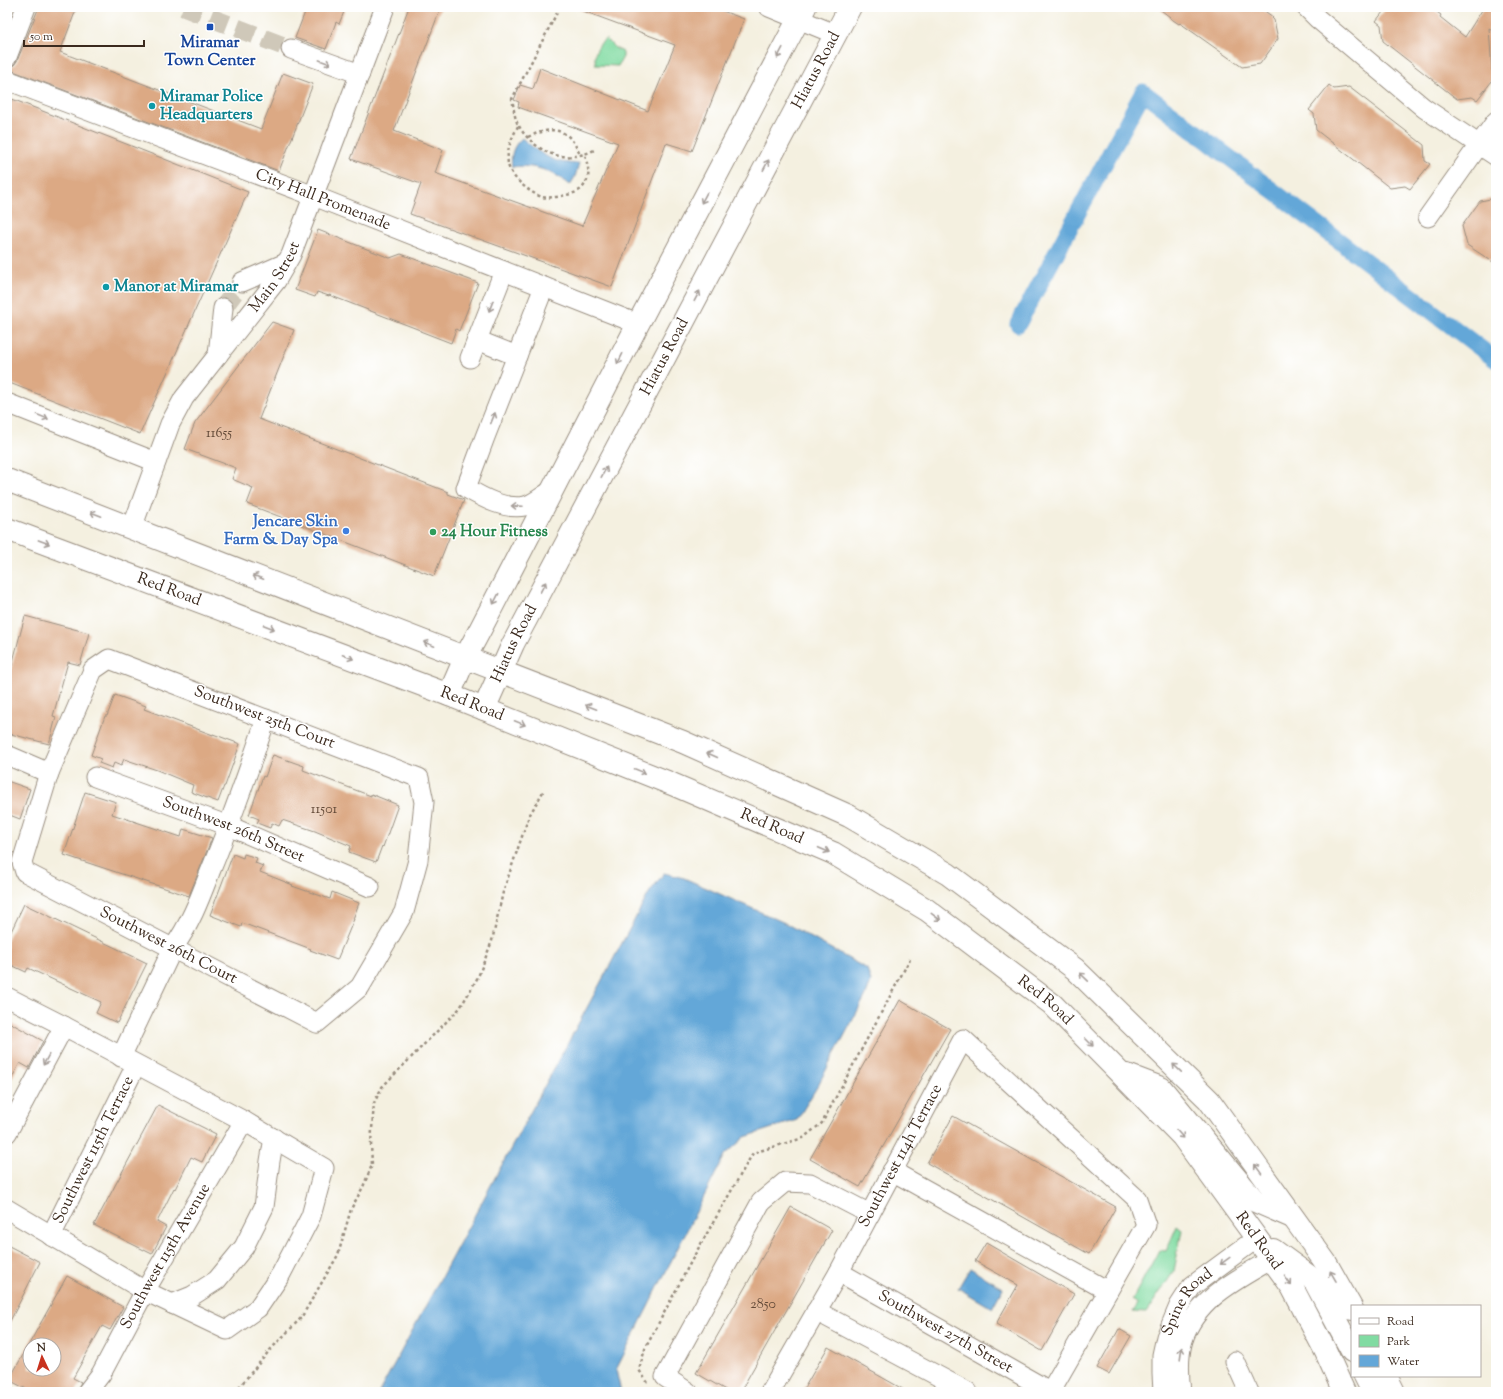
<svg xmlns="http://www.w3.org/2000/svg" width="1503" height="1399" viewBox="0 0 1503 1399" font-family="'Sorts Mill Goudy',serif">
<rect width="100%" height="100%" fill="#fff"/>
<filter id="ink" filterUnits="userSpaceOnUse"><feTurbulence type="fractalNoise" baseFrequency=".025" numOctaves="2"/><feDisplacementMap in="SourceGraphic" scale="8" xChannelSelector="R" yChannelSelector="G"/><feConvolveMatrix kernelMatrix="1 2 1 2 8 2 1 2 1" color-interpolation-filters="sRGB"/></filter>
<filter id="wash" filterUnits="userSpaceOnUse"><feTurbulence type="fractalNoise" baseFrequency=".012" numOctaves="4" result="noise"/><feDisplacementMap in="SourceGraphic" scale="16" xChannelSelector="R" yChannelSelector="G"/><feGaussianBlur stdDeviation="0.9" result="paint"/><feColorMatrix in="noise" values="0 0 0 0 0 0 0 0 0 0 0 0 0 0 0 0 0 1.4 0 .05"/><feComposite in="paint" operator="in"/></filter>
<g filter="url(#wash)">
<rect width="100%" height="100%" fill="#f4f0e0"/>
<g fill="#81dba2" stroke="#5e8260">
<path d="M606,39L615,48L623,52V57L618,66L596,65C593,54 597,45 606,39Z"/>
<polygon points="1177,1226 1182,1230 1174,1271 1146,1313 1133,1312 1138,1304 1132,1300 1159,1250 1166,1251"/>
</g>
<g fill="#64a7d8" stroke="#50687b">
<path d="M522,138C536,150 550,162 569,163C572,164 575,163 579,163L575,177L570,185C553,171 534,164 512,167C510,155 513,146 522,138Z"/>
<polygon points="664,873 684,878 785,923 867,969 871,982 866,995 817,1087 797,1120 745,1137 725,1155 616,1370 621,1392 379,1392 649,893"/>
<polygon points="970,1268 1003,1288 992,1308 958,1288"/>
</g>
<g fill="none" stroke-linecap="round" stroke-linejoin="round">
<polyline stroke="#64a7d8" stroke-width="17" points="1018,324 1143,92 1496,360"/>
</g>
<g id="blocks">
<g fill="#dca984" fill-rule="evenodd">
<polygon points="39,7 77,7 60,52 261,129 283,73 313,84 279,171 8,69 14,65 17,61"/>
<polygon points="307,7 346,7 339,24 336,22 326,49 295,38"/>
<polygon points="409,7 441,7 394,131 443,150 435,173 582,226 618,143 518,107 519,102 514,100 520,85 533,89 540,68 648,111 675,45 575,8 575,7 712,7 744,19 692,151 666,143 612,287 410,214 421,184 351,159"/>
<polygon points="1157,7 1259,7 1273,17 1272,18 1274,20 1278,39 1260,64 1242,67 1180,23 1179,24 1170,18 1170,17"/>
<polygon points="1387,7 1430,7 1441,15 1440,17 1465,37 1484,7 1496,7 1496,32 1489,28 1492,71 1496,75 1496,76 1477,100 1472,97 1457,99 1383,41 1381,25 1376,21"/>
<polygon points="1329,85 1334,89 1349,87 1424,145 1425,161 1430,164 1410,189 1405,186 1390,188 1316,130 1314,114 1309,110"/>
<polygon points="12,99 248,192 140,434 7,382 7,111"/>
<polygon points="1496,198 1496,264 1467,245 1462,226 1480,201"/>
<polygon points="318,230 390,258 401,254 478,283 459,331 456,329 451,343 420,331 420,330 329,295 329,296 317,292 315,297 295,290"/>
<polygon points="272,322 294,330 259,419 448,492 448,494 464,500 434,576 247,504 253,488 232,479 236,468 185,449 195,423"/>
<polygon points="25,616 89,633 80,665 68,662 53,716 56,717 49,744 7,733 7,684"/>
<polygon points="115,695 146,706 144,709 213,735 213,734 240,744 225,786 224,786 218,802 191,792 193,785 157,770 124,759 121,766 114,763 112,768 99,763 101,759 91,755 105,716 107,716"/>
<polygon points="273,755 304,766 303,770 371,796 371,794 398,805 383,847 382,846 376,862 349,852 351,846 315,831 282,820 279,826 272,823 270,828 257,823 259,819 249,815 263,776 265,777"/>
<polygon points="7,781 30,789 20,819 7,814"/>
<polygon points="85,792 116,802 112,814 181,837 183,829 212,838 189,896 64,855"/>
<polygon points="233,854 243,858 244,854 257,858 255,863 263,866 260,872 293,885 292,886 330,899 332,892 359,903 353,919 354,919 337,960 310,950 311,949 242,923 241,927 210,915"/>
<polygon points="24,904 147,963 117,1023 96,1013 101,1002 28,968 26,972 7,963 7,940"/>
<polygon points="900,1000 950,1029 860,1187 810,1159"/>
<polygon points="7,1021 43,1041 29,1068 20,1063 7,1087"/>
<polygon points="158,1105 216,1134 202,1162 191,1157 175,1189 174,1188 157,1222 166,1227 152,1254 94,1225"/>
<polygon points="953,1116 1116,1207 1089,1254 927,1163"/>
<polygon points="791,1207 832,1230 740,1392 729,1392 696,1373"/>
<polygon points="986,1243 1074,1294 1042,1351 996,1324 1018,1285 975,1261"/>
<polygon points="7,1245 40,1262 7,1327"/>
<path d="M67,1276L123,1307L110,1330L102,1326L73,1378L81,1382L76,1392H32L9,1380ZM30,1345H54V1369H30Z"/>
<polygon points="1119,1329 1131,1336 1109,1374 1097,1368"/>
<polygon points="828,1347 908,1392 802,1392"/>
</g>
</g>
</g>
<g filter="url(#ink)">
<use href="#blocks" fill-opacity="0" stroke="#988d7f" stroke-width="1"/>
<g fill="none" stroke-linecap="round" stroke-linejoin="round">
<g stroke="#cfc8b9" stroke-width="19" stroke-dasharray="19 10" stroke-linecap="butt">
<polyline points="183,7 291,49"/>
<polyline points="223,308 242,282"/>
</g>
<defs>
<g id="minor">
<polyline points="769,7 835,34"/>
<polyline points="1306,7 1318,19 1424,108 1496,156"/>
<polyline points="291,49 360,74"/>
<polyline points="7,57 26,7"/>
<path id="s1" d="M7,80L314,196L638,324"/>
<polyline points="1428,217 1496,121"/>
<polyline points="242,282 286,263"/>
<path d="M544,287L485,437L466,488C483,498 505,510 525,506C534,504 544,495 552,490"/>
<polyline points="477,340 517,356"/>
<polyline points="218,355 223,308"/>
<polyline points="470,358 504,271"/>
<polyline points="7,403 156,462"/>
<path id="s2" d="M132,528L170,424L184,398L276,281L291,255L385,7"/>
<polygon points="109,659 419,778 424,802 418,860 404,912 360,987 317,1023 25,872 22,862 49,773 93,670"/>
<polyline points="7,755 49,773"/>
<path id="s3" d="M95,777L229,826L370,887"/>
<polyline points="7,997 64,1026 244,1121 324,1168 311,1216 281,1274 258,1308 227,1330 145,1291 7,1209"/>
<path d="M121,1057L173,948C190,925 200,898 210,872C231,821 249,770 266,719"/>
<polyline points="7,1133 64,1026"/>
<polyline points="892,1171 1108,1291"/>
<path id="s4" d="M51,1236L136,1065"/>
<path id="s5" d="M839,1272L1051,1392"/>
<polyline points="172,1304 192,1296 217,1280 244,1247 264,1207 270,1161 274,1138"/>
<polyline points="816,1311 968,1392"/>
<polyline points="1235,1361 1249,1392"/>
<path id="s6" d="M87,1392L101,1374L145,1291L244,1121"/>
<polyline points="688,1392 665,1377 761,1202 785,1182 810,1183 870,1214"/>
<path id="s7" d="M770,1392L839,1272L963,1039L1137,1199L1146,1225L1050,1392"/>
<path id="s8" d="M1163,1392L1162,1374V1355L1166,1337L1179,1306L1192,1286L1257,1238"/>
<path d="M1181,1392C1179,1375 1178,1356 1183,1340C1196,1299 1238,1279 1272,1259"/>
</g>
<g id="major">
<polyline points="449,695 465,658 481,628 638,324 805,7"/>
<path id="s9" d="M484,709L513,644L850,7"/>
</g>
<g id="highway">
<polyline points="7,480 683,742 849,816 948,874 1075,969 1209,1100 1326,1263 1352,1309"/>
<path id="s10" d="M7,529L449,695L672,784L833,853L927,910L1052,1004L1182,1136L1292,1287L1326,1352L1344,1392"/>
<polyline points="1127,1075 1161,1088 1255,1201 1292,1217"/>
<polyline points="1273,1250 1314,1280 1352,1351"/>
<polyline points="1365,1376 1373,1392"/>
<polyline points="1386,1376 1394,1392"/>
</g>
</defs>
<use href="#minor" stroke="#988d7f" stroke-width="21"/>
<use href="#major" stroke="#988d7f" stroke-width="24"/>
<use href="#highway" stroke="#988d7f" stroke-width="24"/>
<g stroke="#988d7f" stroke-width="2.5" stroke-dasharray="3 3" stroke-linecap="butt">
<path d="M560,7L512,99C514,107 514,119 519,126C525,138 542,152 555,155C568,158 583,156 594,150"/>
<path d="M518,126C512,138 506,149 508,164C510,177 530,193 542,197C549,199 572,195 578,191C581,190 585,185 586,182C591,174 587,164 585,155"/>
<path d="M528,137C554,125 569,128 580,155"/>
<polyline points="648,1383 639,1370 645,1349 694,1256 753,1153 803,1138 822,1123 910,959"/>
<polyline points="235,1392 270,1350 301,1318 338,1255 351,1209 363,1187 372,1165 371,1143 374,1103 382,1087 460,1008 478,977 492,941 503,892 529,816 544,790"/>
</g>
<use href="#minor" stroke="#fff" stroke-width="19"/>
<use href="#major" stroke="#fff" stroke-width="22"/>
<use href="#highway" stroke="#fff" stroke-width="22"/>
</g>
<defs><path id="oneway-shaft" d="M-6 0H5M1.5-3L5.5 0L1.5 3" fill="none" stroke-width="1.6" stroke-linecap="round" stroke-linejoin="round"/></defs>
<g stroke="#a79f9a">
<use href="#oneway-shaft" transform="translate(780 53) rotate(118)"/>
<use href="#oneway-shaft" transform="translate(325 62) rotate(20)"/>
<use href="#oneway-shaft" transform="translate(766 165) rotate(-62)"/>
<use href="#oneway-shaft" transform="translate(704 198) rotate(118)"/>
<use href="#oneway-shaft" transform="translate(697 296) rotate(-62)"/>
<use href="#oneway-shaft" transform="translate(491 306) rotate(111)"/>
<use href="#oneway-shaft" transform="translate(620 359) rotate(117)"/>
<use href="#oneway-shaft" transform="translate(43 417) rotate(22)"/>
<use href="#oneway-shaft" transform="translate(493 418) rotate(-68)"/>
<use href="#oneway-shaft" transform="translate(604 472) rotate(-62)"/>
<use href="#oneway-shaft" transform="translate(517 506) rotate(-178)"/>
<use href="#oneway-shaft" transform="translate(96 514) rotate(-159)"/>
<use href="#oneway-shaft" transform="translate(44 542) rotate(20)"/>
<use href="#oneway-shaft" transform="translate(258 577) rotate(-159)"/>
<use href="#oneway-shaft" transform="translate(543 587) rotate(-62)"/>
<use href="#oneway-shaft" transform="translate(496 599) rotate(117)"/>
<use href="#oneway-shaft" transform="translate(269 627) rotate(21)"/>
<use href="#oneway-shaft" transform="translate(429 644) rotate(-159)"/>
<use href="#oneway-shaft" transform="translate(348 657) rotate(21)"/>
<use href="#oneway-shaft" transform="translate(591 707) rotate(-159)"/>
<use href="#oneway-shaft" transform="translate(520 723) rotate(22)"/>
<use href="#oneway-shaft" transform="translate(712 755) rotate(-156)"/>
<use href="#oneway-shaft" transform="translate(640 771) rotate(22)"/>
<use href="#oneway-shaft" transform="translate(824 850) rotate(23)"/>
<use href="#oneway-shaft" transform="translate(936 917) rotate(37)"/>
<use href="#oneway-shaft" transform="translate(1084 977) rotate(-136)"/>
<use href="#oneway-shaft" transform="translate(1089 1042) rotate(45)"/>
<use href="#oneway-shaft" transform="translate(46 1060) rotate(118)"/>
<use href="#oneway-shaft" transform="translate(1177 1068) rotate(-136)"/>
<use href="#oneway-shaft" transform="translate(1180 1134) rotate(48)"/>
<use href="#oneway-shaft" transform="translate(1258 1169) rotate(-126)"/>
<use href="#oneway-shaft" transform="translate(1225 1261) rotate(144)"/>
<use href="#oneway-shaft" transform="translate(1333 1276) rotate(-120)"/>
<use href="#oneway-shaft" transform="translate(1288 1281) rotate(54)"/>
<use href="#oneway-shaft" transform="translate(1181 1353) rotate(-82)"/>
</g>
</g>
<rect fill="#1a4fb4" stroke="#fff" stroke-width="1.5" x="206" y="23" width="8" height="8" rx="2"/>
<g fill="#0f9aa8" stroke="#fff" stroke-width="1.5">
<circle cx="152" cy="106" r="4"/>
<circle cx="106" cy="287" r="4"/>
</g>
<circle fill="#3f7fe0" stroke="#fff" stroke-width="1.5" cx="346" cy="531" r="4"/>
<circle fill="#2e9e5b" stroke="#fff" stroke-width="1.5" cx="433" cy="532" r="4"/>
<g text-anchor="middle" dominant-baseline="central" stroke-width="3" stroke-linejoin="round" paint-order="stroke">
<g font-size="14" fill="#634a38">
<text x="219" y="434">11655</text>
<text x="324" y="810">11501</text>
<text x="763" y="1305">2850</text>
</g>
<g font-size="16" font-weight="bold" fill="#164399" stroke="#fff">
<text x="210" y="43">Miramar<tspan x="210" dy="18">Town Center</tspan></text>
</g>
<g font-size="16" fill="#3b2a1e" stroke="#fff">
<text stroke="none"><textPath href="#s9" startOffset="720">Hiatus Road</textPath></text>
<text stroke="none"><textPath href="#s1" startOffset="338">City Hall Promenade</textPath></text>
<text stroke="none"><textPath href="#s2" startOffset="292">Main Street</textPath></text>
<text stroke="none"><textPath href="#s9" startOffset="396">Hiatus Road</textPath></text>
<text stroke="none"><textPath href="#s10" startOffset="173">Red Road</textPath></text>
<text stroke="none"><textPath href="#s9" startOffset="72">Hiatus Road</textPath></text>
<text stroke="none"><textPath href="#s10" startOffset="497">Red Road</textPath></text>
<text transform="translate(264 718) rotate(21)">Southwest 25th Court</text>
<text stroke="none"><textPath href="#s10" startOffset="821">Red Road</textPath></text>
<text stroke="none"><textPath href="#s3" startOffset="148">Southwest 26th Street</textPath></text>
<text transform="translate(168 946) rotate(27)">Southwest 26th Court</text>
<text stroke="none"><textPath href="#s10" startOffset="1146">Red Road</textPath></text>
<text stroke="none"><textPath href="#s4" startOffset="96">Southwest 115th Terrace</textPath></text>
<text stroke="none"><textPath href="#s7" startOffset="270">Southwest 114h Terrace</textPath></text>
<text stroke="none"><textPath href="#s10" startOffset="1469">Red Road</textPath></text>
<text stroke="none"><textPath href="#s6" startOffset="157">Southwest 115th Avenue</textPath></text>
<text stroke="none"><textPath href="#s8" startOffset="97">Spine Road</textPath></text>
<text stroke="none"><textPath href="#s5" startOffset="122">Southwest 27th Street</textPath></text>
</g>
<g font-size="16" font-weight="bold" fill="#0d838f" stroke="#fff" text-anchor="start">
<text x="160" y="97">Miramar Police<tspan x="160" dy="18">Headquarters</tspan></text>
<text x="114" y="287">Manor at Miramar</text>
</g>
<g font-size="16" font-weight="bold" fill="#366cbe" stroke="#fff" text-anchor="end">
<text x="338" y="522">Jencare Skin<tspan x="338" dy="18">Farm &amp; Day Spa</tspan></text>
</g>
<g font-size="16" font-weight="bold" fill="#27864d" stroke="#fff" text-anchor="start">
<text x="441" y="532">24 Hour Fitness</text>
</g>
</g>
<rect width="1503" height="1399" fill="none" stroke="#fff" stroke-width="24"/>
<rect x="1351" y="1305" width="130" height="72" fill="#ffffff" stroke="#b1aaa5"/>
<rect x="1359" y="1318" width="20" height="6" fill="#ffffff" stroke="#b1aaa5"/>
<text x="1387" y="1325" font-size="12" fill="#3b2a1e">Road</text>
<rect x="1359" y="1335" width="20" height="12" fill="#81dba2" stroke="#b1aaa5"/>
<text x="1387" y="1345" font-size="12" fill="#3b2a1e">Park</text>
<rect x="1359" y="1355" width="20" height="12" fill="#64a7d8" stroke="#b1aaa5"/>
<text x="1387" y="1365" font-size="12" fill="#3b2a1e">Water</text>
<g transform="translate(42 1357) rotate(356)"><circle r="19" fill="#ffffff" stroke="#b1aaa5"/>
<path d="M0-3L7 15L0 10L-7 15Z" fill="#c8321e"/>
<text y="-6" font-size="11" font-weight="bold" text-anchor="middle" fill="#3b2a1e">N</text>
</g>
<path d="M24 40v6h120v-6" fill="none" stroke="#3b2a1e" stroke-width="2"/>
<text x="30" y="40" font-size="12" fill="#3b2a1e" stroke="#ffffff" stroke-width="3" paint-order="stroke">50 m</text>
</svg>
